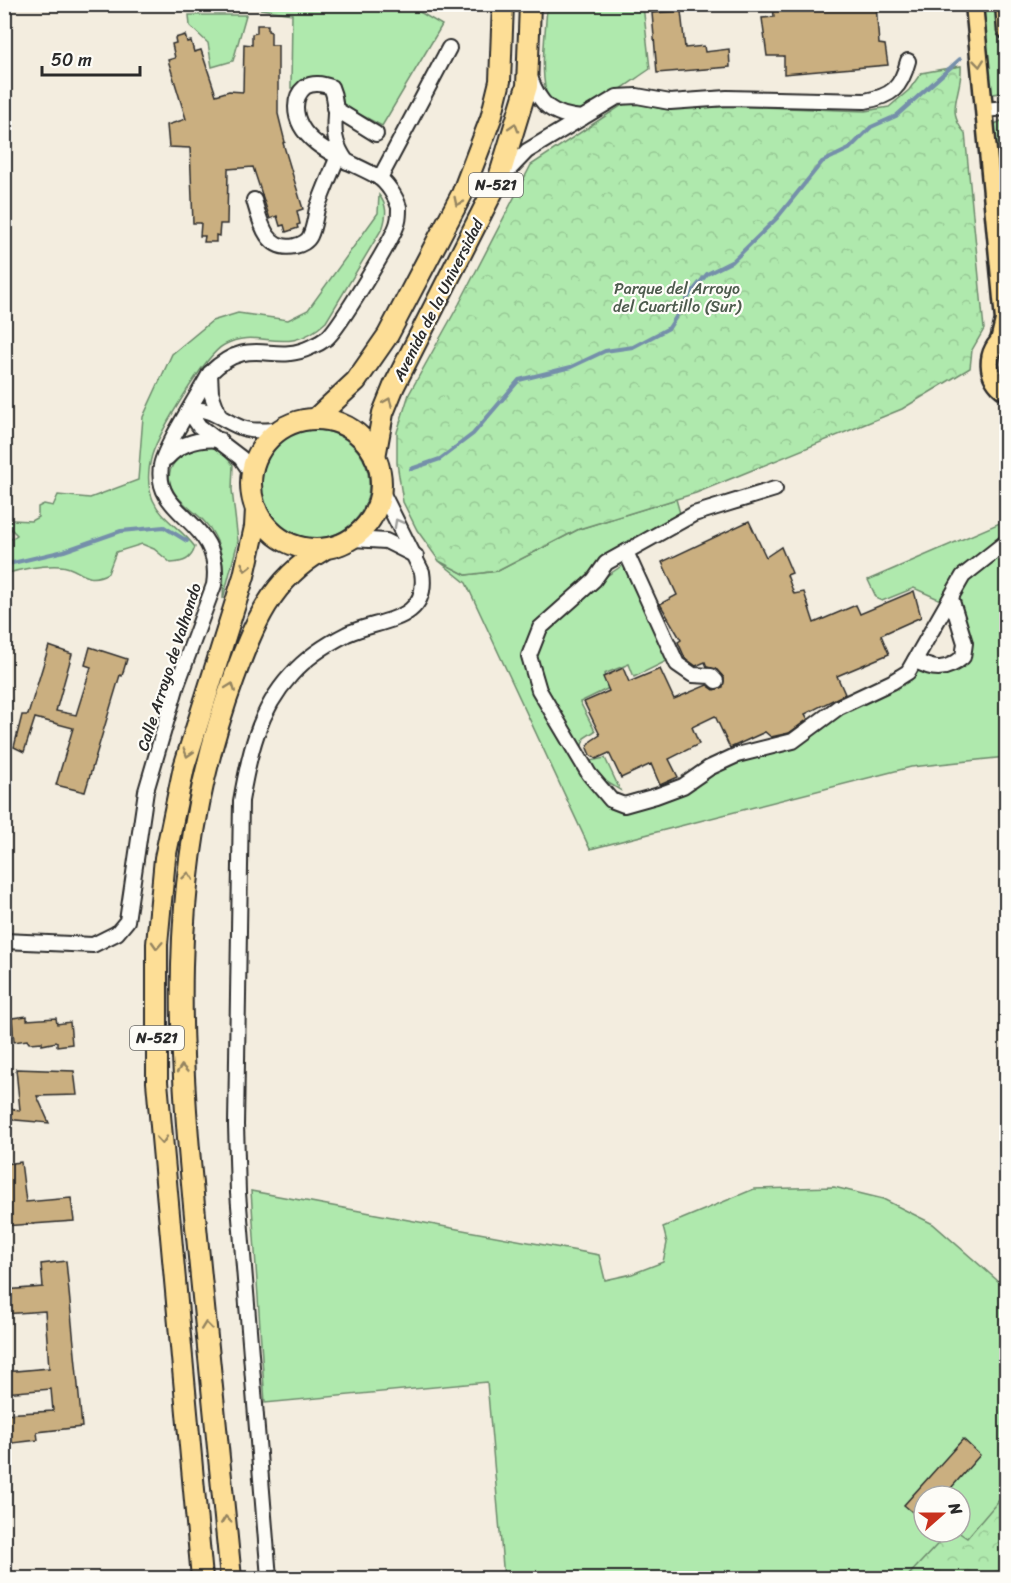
<svg xmlns="http://www.w3.org/2000/svg" width="1011" height="1583" viewBox="0 0 1011 1583" font-family="Sriracha,sans-serif">
<defs>
<pattern id="park-crowns" width="20" height="18" patternUnits="userSpaceOnUse" patternTransform="scale(1.5)"><rect width="20" height="18" fill="#afe9ad"/><path d="M2 6a3 3 0 1 1 6 0M12 15a3 3 0 1 1 6 0" fill="none" stroke="#97c895"/></pattern>
</defs>
<rect width="100%" height="100%" fill="#f3eddf"/>
<filter id="ink" filterUnits="userSpaceOnUse"><feTurbulence type="fractalNoise" baseFrequency=".0167" numOctaves="2"/><feDisplacementMap in="SourceGraphic" scale="12" xChannelSelector="R" yChannelSelector="G"/><feConvolveMatrix kernelMatrix="1 2 1 2 8 2 1 2 1" color-interpolation-filters="sRGB"/></filter>
<g filter="url(#ink)">
<g fill="#afe9ad" stroke="#6d8a6c" stroke-width="1.5" fill-rule="evenodd">
<polygon points="249,4 408,5 442,25 382,126 346,107 331,87 291,88 292,14 249,7"/>
<path d="M547,5H643L650,69C629,83 607,101 583,110C570,114 549,107 546,92C540,65 546,32 547,5Z"/>
<polygon points="981,5 997,5 1004,87 1000,93 993,94 989,90"/>
<polygon points="189,15 246,15 233,61 212,67 208,43 190,26"/>
<polygon points="1003,120 1006,123 1006,284 993,125"/>
<path d="M379,195C387,205 387,214 383,227L326,322C285,360 260,325 224,345C205,355 159,433 152,455C148,469 147,486 153,500C161,519 182,529 195,547C191,560 184,562 171,563L154,549L142,544L116,552L108,573C84,586 81,567 60,566C42,565 22,569 5,574V538L11,539L17,535L7,525L13,520L31,521L38,517V507L44,504L53,506L58,495L90,498L138,480L143,417L172,354L212,321L238,313L288,320L308,310L378,213Z"/>
<circle cx="315" cy="484" r="54"/>
<path d="M204,444L220,450L233,465L232,490L238,541L223,599C224,577 225,555 214,535C205,517 188,510 176,495C157,469 182,451 204,444Z"/>
<polygon points="676,499 681,517 607,558 537,626 525,659 603,793 633,804 708,770 766,751 917,671 963,662 958,596 960,588 997,554 1004,555 1006,582 1006,757 911,767 590,849 466,583 439,561 466,575 498,571 579,529"/>
<polygon points="1002,522 1003,538 943,601 914,588 882,601 877,599 868,580"/>
<polygon points="626,563 671,659 634,677 629,664 604,674 609,688 580,702 595,731 584,738 581,749 590,761 605,758 620,790 592,773 546,692 536,664 536,648 544,633 592,586"/>
<path d="M834,1187L883,1199L933,1224L1006,1288V1578H504L487,1382L265,1403L251,1191L599,1255L605,1280L632,1274L663,1262L667,1243L663,1227L754,1189ZM924,1496H960V1532H924Z"/>
</g>
<g fill="url(#park-crowns)" stroke="#6d8a6c" stroke-width="1.5">
<path d="M961,66C963,91 944,111 965,133L984,329L972,350L970,368L902,409L696,493L579,529L498,571L466,575L439,561L417,530L403,502L397,463V432L409,394L459,304L531,165L622,105L632,102L663,109L734,106L865,111L889,107L909,90L921,73Z"/>
<polygon points="1006,1492 1006,1578 906,1578 949,1532 958,1532 967,1538"/>
</g>
<g fill="none" stroke-linecap="round" stroke-linejoin="round">
<g stroke="#748faa" stroke-width="4">
<polyline points="411,469 440,459 473,434 519,380 571,367 605,351 633,347 669,328 691,293 707,274 733,261 777,218 822,162 849,149 871,127 896,116 960,59"/>
<polyline points="4,565 64,551 121,531 164,527 187,541"/>
</g>
</g>
<g fill="#caaf80" stroke="#2b2b2b" stroke-width="1.5">
<polygon points="773,4 876,4 879,44 885,45 888,65 784,74 784,56 767,56 762,18 774,17"/>
<polygon points="681,11 685,48 704,46 705,52 729,49 730,67 657,73 652,13"/>
<polygon points="257,25 268,25 268,31 271,32 271,45 278,45 278,114 285,142 283,143 303,209 297,211 300,224 297,225 298,228 286,232 284,225 280,226 277,216 270,219 253,167 228,169 227,224 220,224 219,236 216,235 216,242 204,242 205,236 200,236 201,223 193,223 190,148 169,147 167,125 186,119 168,60 175,58 172,44 176,43 175,38 185,35 187,42 191,41 194,52 201,50 216,95 229,91 243,92 244,44 252,45 252,34 257,33"/>
<polygon points="749,521 766,557 781,547 792,573 787,575 794,594 804,592 814,623 856,605 860,614 914,591 921,617 881,635 889,654 837,676 845,694 805,714 808,719 789,733 771,737 765,732 730,748 715,716 692,727 699,744 669,759 678,777 660,785 651,764 621,778 609,753 596,759 590,755 587,748 591,741 600,735 584,702 609,691 603,677 623,668 629,682 660,669 674,699 707,685 714,690 723,687 724,678 717,670 707,667 705,662 696,666 685,658 678,642 681,640 660,604 677,595 662,562"/>
<polygon points="49,646 72,654 56,711 76,715 91,667 85,665 90,647 127,659 122,676 120,675 85,792 56,785 73,728 35,718 24,752 14,747 22,715 28,715"/>
<polygon points="27,1016 27,1020 56,1018 57,1024 70,1022 72,1044 57,1046 57,1042 42,1045 42,1042 29,1043 27,1040 14,1042 12,1018"/>
<polygon points="16,1069 74,1071 77,1095 37,1096 49,1123 4,1119 4,1108 20,1110"/>
<polygon points="21,1162 26,1202 71,1198 74,1221 4,1226 4,1164"/>
<polygon points="66,1261 82,1427 37,1432 38,1440 4,1444 4,1414 53,1411 51,1389 4,1393 4,1372 49,1368 45,1311 4,1314 4,1290 43,1287 41,1264"/>
<polygon points="963,1439 980,1455 944,1496 924,1496 924,1522 904,1505"/>
</g>
<g fill="none" stroke-linecap="round" stroke-linejoin="round">
<defs>
<g id="minor">
<path d="M530,77C540,106 552,115 582,118"/>
<polyline points="334,108 376,134"/>
<polyline points="984,110 1006,108"/>
<polyline points="380,178 449,48"/>
<path d="M501,178L527,151L617,97L637,96L670,102L727,98L865,101C892,96 901,88 908,61"/>
<path d="M254,200C260,221 266,252 295,246C301,245 308,241 310,236C314,228 315,217 317,209C323,191 331,174 338,156"/>
<polyline points="210,373 211,393 219,415"/>
<path d="M189,411C212,405 225,424 246,429C256,432 269,430 279,430"/>
<polyline points="189,411 199,426 241,458 252,474"/>
<path d="M167,458C181,443 200,438 220,440"/>
<polyline points="775,489 694,514 606,563 594,580 540,628 529,656 539,690 589,774 611,800 624,805 656,796 683,786 709,768 737,755 793,741 839,707 892,682 908,672 963,576 1006,542"/>
<polyline points="353,539 386,541 416,556"/>
<polyline points="626,552 677,664 693,675 711,676 716,681"/>
<path d="M915,660C933,671 947,671 963,657L965,643L951,598"/>
<path d="M4,941L93,945L117,933L127,921L146,791L177,685L214,585C224,519 153,518 161,466C163,449 200,392 210,373C251,333 272,366 311,347C316,345 323,341 327,338C338,329 396,235 398,221C399,218 399,210 399,207C396,197 387,183 378,177C351,161 296,146 296,107C296,99 299,92 305,87C314,82 322,84 331,87C343,114 323,129 347,162"/>
<path d="M269,1578L238,1193L236,1125L241,801C249,755 258,711 291,675C306,658 327,644 347,634C379,619 430,623 422,572L381,490"/>
</g>
<g id="major">
<polyline points="974,4 1004,320 999,341"/>
<polyline points="1004,4 1006,30"/>
<path d="M1005,336C984,351 985,378 1006,392"/>
</g>
<g id="highway">
<circle cx="316" cy="484" r="65"/>
<polyline points="315,419 356,381 388,335 462,194 491,118 500,81 503,4"/>
<polyline points="375,457 383,413 394,386 498,181 527,86 530,4"/>
<polyline points="202,1578 157,1082 157,944 165,858 184,767 244,576 255,527 256,509"/>
<path d="M231,1578C221,1471 210,1364 199,1257C179,1056 162,873 234,678C254,624 271,580 323,550"/>
</g>
</defs>
<use href="#minor" stroke="#2b2b2b" stroke-width="18"/>
<use href="#major" stroke="#2b2b2b" stroke-width="21"/>
<use href="#highway" stroke="#2b2b2b" stroke-width="24"/>
<use href="#minor" stroke="#fdfcf7" stroke-width="14"/>
<use href="#major" stroke="#fdde96" stroke-width="16"/>
<use href="#highway" stroke="#fdde96" stroke-width="20"/>
</g>
<defs><path id="oneway-chevron" d="M-2-3.5L2.5 0L-2 3.5" fill="none" stroke-width="1.6" stroke-linecap="round" stroke-linejoin="round" transform="scale(1.5)"/></defs>
<g stroke="#948460">
<use href="#oneway-chevron" transform="translate(979 63) rotate(84)"/>
<use href="#oneway-chevron" transform="translate(514 127) rotate(-73)"/>
<use href="#oneway-chevron" transform="translate(458 202) rotate(116)"/>
<use href="#oneway-chevron" transform="translate(388 402) rotate(-68)"/>
<use href="#oneway-chevron" transform="translate(246 567) rotate(103)"/>
<use href="#oneway-chevron" transform="translate(231 687) rotate(-70)"/>
<use href="#oneway-chevron" transform="translate(188 753) rotate(107)"/>
<use href="#oneway-chevron" transform="translate(188 876) rotate(-83)"/>
<use href="#oneway-chevron" transform="translate(157 945) rotate(93)"/>
<use href="#oneway-chevron" transform="translate(182 1069) rotate(-94)"/>
<use href="#oneway-chevron" transform="translate(162 1140) rotate(85)"/>
<use href="#oneway-chevron" transform="translate(206 1326) rotate(-96)"/>
<use href="#oneway-chevron" transform="translate(226 1520) rotate(-96)"/>
</g>
<use stroke="#9e9e9b" href="#oneway-chevron" transform="translate(398 523) rotate(-119)"/>
</g>
<g text-anchor="middle" dominant-baseline="central" stroke-width="4.5" stroke-linejoin="round" paint-order="stroke">
<g fill="#fdfcf7" stroke="#6a6a68" stroke-width="1.5">
<rect x="469" y="173" width="54" height="24" rx="4.5"/>
<rect x="130" y="1026" width="54" height="24" rx="4.5"/>
</g>
<g font-size="15" font-weight="bold" fill="#2b2b2b">
<text x="496" y="185">N-521</text>
<text x="157" y="1038">N-521</text>
</g>
<g font-size="16" fill="#4c5a4c" stroke="#fdfcf7">
<text x="677" y="288">Parque del Arroyo<tspan x="677" dy="18">del Cuartillo (Sur)</tspan></text>
</g>
<g font-size="16" fill="#2b2b2b" stroke="#fdfcf7">
<text transform="translate(438 300) rotate(-63)">Avenida de la Universidad</text>
<text transform="translate(169 667) rotate(-72)">Calle Arroyo de Valhondo</text>
</g>
</g>
<rect width="1011" height="1583" fill="none" stroke="#fdfcf7" stroke-width="24"/>
<rect x="12" y="12" width="987" height="1559" fill="none" stroke="#2b2b2b" stroke-width="2" filter="url(#ink)"/>
<g transform="translate(942 1514) rotate(69)"><circle r="28" fill="#fdfcf7" stroke="#a9a8a5" stroke-width="1.5"/>
<path d="M0-4.5L10 22L0 15L-10 22Z" fill="#c8321e"/>
<text y="-9" font-size="16" font-weight="bold" text-anchor="middle" fill="#2b2b2b">N</text>
</g>
<path d="M42 66v9h98v-9" fill="none" stroke="#2b2b2b" stroke-width="3"/>
<text x="51" y="66" font-size="18" fill="#2b2b2b" stroke="#fdfcf7" stroke-width="4.5" paint-order="stroke">50 m</text>
</svg>
